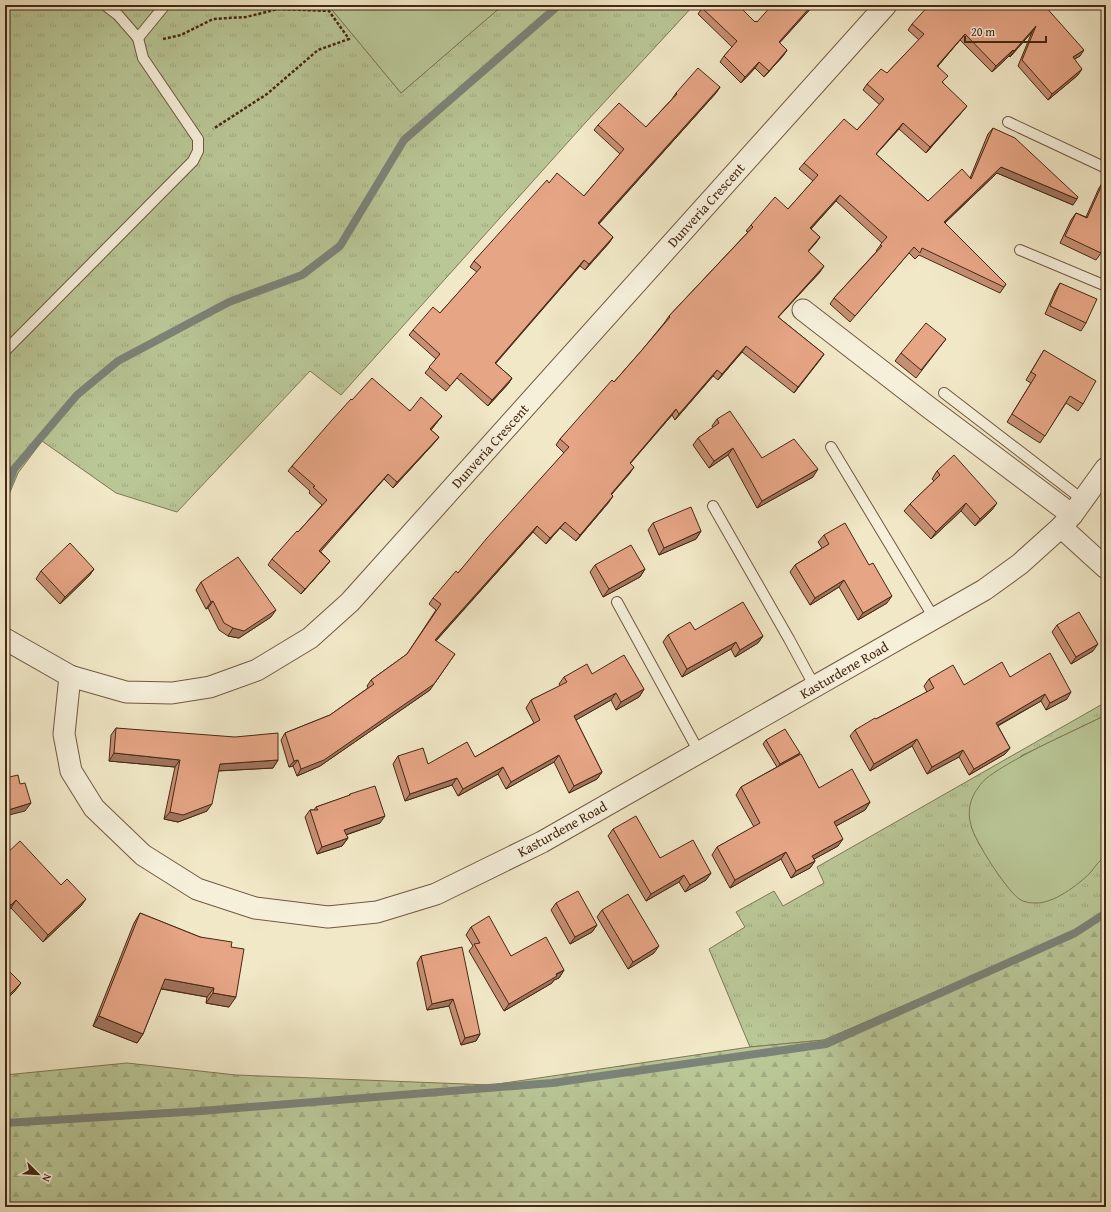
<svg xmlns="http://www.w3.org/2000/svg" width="1111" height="1212" viewBox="0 0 1111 1212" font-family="'Gentium Book Plus',serif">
<defs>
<pattern id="grass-tufts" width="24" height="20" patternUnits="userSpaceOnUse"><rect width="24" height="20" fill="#b9c696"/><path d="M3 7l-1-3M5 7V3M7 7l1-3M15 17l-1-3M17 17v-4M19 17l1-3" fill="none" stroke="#a0aa80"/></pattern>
<pattern id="forest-firs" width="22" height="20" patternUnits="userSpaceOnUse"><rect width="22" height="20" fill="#b9c696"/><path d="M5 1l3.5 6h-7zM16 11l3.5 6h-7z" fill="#a0aa80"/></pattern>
</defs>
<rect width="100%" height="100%" fill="#f1e8c7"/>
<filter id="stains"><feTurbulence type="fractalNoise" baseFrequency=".005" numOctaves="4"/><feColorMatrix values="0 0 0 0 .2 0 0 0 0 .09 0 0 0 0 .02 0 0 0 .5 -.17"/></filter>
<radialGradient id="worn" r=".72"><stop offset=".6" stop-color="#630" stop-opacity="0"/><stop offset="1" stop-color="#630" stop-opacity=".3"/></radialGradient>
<g fill="url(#grass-tufts)" stroke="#807754">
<polygon points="5,5 328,5 401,93 503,5 694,5 586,122 341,395 310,371 177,512 116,493 42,441 18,473 5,504"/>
<polygon points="1106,702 1106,715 1021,756 971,826 979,844 1006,885 1090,873 1099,860 1106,856 1106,910 1074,932 824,1040 750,1047 709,949 745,927 736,912 774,891 783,906 824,883 817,867"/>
</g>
<polygon fill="url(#forest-firs)" stroke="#807754" points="1106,910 1106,1203 1103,1207 5,1207 5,1075 127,1063 236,1075 491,1085 750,1047 824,1040 1074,932"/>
<g fill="#b9c696" stroke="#807754">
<polygon points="328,5 503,5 401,93"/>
<path d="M1106,715V856C1099,860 1095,867 1090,873C1078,885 1053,904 1035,903C1029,903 1023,902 1018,898C1006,889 974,840 971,825C967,812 970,798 978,788C984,778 994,773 1003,767C1036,747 1072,732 1106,715Z"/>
</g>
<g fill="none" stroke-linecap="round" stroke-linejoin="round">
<g stroke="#7b8379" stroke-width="8">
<polyline points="5,493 14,469 77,395 118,361 229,302 302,275 340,246 404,140 559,5"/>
<polyline points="5,1123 201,1111 552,1083 826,1044 1075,933 1106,913"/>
</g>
<defs>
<g id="service">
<polyline points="138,38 165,5"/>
<polyline points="1008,122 1106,168"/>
<polyline points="1020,250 1106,286"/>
<polyline points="5,351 193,161 198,151 198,139 143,58 138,38 118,15 105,5"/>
<polyline points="944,393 1083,500"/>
<polyline points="831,447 934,618"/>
<polyline points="713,506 789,639 815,687"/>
<polyline points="617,602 699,752"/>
</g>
<g id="minor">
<polyline points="803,310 927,406 1072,515"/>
<polyline points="1061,527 1106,568"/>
<polyline points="5,639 70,676 126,692 172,693 210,687 257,670 310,638 350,602 886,5"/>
<polyline points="70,676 64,734 71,771 94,808 143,855 197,889 255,908 328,917 377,912 436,894 542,842 984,590 1020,564 1061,527 1072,515 1106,468"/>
</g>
</defs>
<use href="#service" stroke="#725840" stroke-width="12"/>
<use href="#minor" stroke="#725840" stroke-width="23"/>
<polyline stroke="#472813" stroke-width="2.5" stroke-dasharray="3 2" stroke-linecap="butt" points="163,39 181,35 213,19 246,17 278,9 329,11 349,39 318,50 267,94 213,129"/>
<use href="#service" stroke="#f6f0db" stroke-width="10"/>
<use href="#minor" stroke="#f6f0db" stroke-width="21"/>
</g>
<g fill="#c68e72" stroke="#472813">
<polygon points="814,5 779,43 787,50 783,56 764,77 755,68 741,83 720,62 724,56 732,47 698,14 702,8 757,22"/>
<polygon points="1044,5 1080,56 1074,59 1078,75 1048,100 1018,66 1032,32 1010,57 1009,56 992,72 960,40 938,66 943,83 962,112 926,153 899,129 876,154 928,201 970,178 988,134 993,128 1073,205 997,173 945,223 1006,284 1000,293 919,255 915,259 909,253 850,322 830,304 834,298 877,251 876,251 882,243 836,201 811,229 820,237 808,252 820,272 778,317 824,354 794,393 742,352 718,380 713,376 675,420 672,415 630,464 630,473 611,494 609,502 576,541 560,528 546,544 533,532 436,641 430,690 320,766 297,776 293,766 289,767 281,740 285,733 330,715 368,688 367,686 371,680 407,654 436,610 429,604 433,598 458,573 564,453 556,445 560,439 614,382 642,350 665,322 669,316 748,232 746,231 751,225 788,209 813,181 799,169 804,163 857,130 880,105 863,90 867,84 887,73 919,40 908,30 912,24 949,6"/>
<polygon points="720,87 716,93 599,224 613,237 609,243 585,270 580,266 495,363 512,378 508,384 488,406 457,378 446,391 425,373 436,359 409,335 413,330 440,313 477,272 470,267 474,261 549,183 584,196 620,154 594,130 598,125 646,127 672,99 676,93"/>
<polygon points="1104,180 1101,253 1096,260 1060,243 1071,220 1076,213 1086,217 1099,188"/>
<polygon points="1060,283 1086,323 1081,331 1045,314 1055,291"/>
<polygon points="946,339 916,378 895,361 901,353"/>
<polygon points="1044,350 1083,404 1078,411 1066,403 1040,443 1007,422 1031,383 1026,380"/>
<polygon points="352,400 442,416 431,430 439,437 435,442 393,488 384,479 320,551 330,561 326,566 301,594 268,565 272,559 298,532 322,505 309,493 310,491 288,471 292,466"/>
<polygon points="717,419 762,458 813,477 757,508 728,455 709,468 693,445 698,438 713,428 712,426"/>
<polygon points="937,471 992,510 975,526 961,511 931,539 904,511 910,504 934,481 932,479"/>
<polygon points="653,523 701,531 696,539 659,555 648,530"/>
<polygon points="824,535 887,603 858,620 839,587 810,605 790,572 795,565 822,548 818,542"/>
<polygon points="595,565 645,569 640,577 603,597 590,572"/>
<polygon points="94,569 89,576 60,604 36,579 41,571"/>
<polygon points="201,582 271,617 239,638 228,636 219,630 208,608 206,609 196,590"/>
<polygon points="1057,625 1093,651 1071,664 1052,632"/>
<polygon points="695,630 763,636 758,643 735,657 731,649 682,677 663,642 668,635"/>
<polygon points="564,677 644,689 639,697 616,710 611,700 576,720 602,772 597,779 569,793 554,762 506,789 498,774 458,796 452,785 405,801 393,764 398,756 428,764 475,757 534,723 526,708 531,700 560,686 559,684"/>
<polygon points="1010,677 1067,699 1046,710 1041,701 998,726 1010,748 1005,754 969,775 959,757 927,774 912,746 870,771 850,736 855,730 876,719 927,692 924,686 929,679 964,685"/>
<polygon points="116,728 278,760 273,768 218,771 207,811 178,822 164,819 175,767 109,761 111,735"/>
<polygon points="766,740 797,756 819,788 870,802 865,810 836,826 838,846 814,859 815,861 810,868 791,878 781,859 730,888 712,855 717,847 754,827 736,795 741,787 777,767 763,744"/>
<polygon points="350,794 380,823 346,835 348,838 342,846 317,854 305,817 310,810 314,810 316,807 348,796"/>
<polygon points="613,829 660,858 711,873 706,880 685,892 679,882 646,901 608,836"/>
<polygon points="5,855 61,885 81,906 43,942 11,908 6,913 5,912"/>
<polygon points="556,903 597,925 592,932 570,944 551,910"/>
<polygon points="602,910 654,953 628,969 597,917"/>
<polygon points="140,913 200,937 231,947 229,1007 206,1003 207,997 161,989 143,1034 137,1043 93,1026 134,923"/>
<polygon points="471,927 511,956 564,970 559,978 554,980 552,983 504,1011 469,951 473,946 466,935"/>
<polygon points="421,956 480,1034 476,1041 461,1045 449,1006 427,1010 417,963"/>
</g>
<g fill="#a1745d" stroke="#472813">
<polygon points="812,5 814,5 775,48 779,42"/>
<polygon points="1036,26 1032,32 1010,57 1014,51"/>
<polygon points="965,34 960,40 933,72 937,66"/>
<polygon points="787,50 783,56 764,77 769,71"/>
<polygon points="1013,50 1009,56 992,72 996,66"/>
<polygon points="1084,50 1080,56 1068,63 1073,57"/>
<polygon points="759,62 755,68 741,83 745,77"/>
<polygon points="1082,69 1078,75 1048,100 1052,94"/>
<polygon points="720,87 716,93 594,229 598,223"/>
<polygon points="967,106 962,112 926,153 930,147"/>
<polygon points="903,123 899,129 871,160 876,154"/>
<polygon points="1001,167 1077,199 1073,205 997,173 939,228 944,222"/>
<polygon points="840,195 836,201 806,234 810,228"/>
<polygon points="613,237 609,243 585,270 589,264"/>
<polygon points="820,237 816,243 803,257 808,251"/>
<polygon points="584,260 580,266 491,369 495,363"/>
<polygon points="824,266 820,272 773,323 778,317"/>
<polygon points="746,346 742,352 718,380 722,374"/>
<polygon points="824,354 820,360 794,393 798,387"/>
<polygon points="717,370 713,376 675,420 679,414"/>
<polygon points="512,378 508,384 488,406 492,400"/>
<polygon points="676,409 672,415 625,469 630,463"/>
<polygon points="442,416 438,421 427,435 430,429"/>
<polygon points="439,437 435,442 393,488 397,482"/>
<polygon points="733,448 728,455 709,468 714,461"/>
<polygon points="634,467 630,473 607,500 611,494"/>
<polygon points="818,469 813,477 757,508 762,501"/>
<polygon points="388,474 384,479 316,557 319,551"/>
<polygon points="613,496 609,502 576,541 580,535"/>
<polygon points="966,503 961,511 931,539 936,532"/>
<polygon points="997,503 992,510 975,526 980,519"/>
<polygon points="565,522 560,528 546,544 550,538"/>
<polygon points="537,526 533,532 431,646 435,640"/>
<polygon points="701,531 696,539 659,555 664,548"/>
<polygon points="330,561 326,566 301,594 305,589"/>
<polygon points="94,569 89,576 60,604 65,597"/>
<polygon points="645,569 640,577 603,597 609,589"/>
<polygon points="844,580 839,587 810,605 815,598"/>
<polygon points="892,596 887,603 858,620 863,613"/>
<polygon points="213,601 208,608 206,609 211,602"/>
<polygon points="276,610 271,617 239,638 228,636 233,628"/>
<polygon points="763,636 758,643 735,657 740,650"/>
<polygon points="736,642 731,649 682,677 687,669"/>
<polygon points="1098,644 1093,651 1071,664 1076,657"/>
<polygon points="455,654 430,690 320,766 297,776 301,769"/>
<polygon points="644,689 639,697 616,710 621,702"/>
<polygon points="1071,692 1067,699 1046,710 1050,703"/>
<polygon points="616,693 611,700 569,724 574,716"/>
<polygon points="1045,694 1041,701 991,729 996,723"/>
<polygon points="917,739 912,746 870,771 874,764"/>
<polygon points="1010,748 1005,754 969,775 974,769"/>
<polygon points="963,750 959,757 927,774 932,767"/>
<polygon points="114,753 180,760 175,767 109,761"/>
<polygon points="800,753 797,757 777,768 780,764"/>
<polygon points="559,755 554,762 506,789 511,782"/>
<polygon points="278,760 273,768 215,771 220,764"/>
<polygon points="298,760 293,766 289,767 294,761"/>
<polygon points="503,767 498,774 458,796 463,789"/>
<polygon points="602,772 597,779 569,793 574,786"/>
<polygon points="457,778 452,785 405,801 410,794"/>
<polygon points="870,802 865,810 829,830 834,822"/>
<polygon points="31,803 25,811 5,816 5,811"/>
<polygon points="212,804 207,811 178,822 164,819 170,812"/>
<polygon points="385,816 380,823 339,837 344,830"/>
<polygon points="348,838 342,846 317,854 322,847"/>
<polygon points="843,839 838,846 807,863 812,856"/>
<polygon points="786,852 781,859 730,888 735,880"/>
<polygon points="815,861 810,868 791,878 796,871"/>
<polygon points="711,873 706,880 685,892 690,885"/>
<polygon points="684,875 679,882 646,901 651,894"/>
<polygon points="86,899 81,906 43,942 48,935"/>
<polygon points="16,900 11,908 6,913 11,905"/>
<polygon points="597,925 592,932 570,944 575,937"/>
<polygon points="659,946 654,953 628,969 633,962"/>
<polygon points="564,970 559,978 554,980 552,983 504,1011 509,1004"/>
<polygon points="165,979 214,988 207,997 158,988"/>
<polygon points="21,983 15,991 5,1001 5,999"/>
<polygon points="213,993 236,997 229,1007 206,1003"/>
<polygon points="453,999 449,1006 427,1010 432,1004"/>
<polygon points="99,1016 143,1034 137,1043 93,1026"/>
<polygon points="480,1034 476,1041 461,1045 465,1038"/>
</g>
<g fill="#e6a585" stroke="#472813">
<polygon points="705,5 738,5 755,22 756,21 757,22 772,5 812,5 779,42 787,50 769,71 759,62 745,77 724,56 737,41 702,8"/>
<polygon points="929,5 948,5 949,6 950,5 1044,5 1084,50 1073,57 1082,69 1052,94 1022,60 1036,26 1014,51 1013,50 996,66 965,34 937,66 948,76 942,82 967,106 930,147 903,123 876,154 928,201 962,169 971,179 993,128 1015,138 1078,197 1077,199 1001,167 944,222 1006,284 1004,287 922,248 920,253 914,247 855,316 834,298 882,246 880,245 887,237 840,195 810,228 820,237 808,251 824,266 778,317 824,354 798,387 746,346 722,374 717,370 679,414 676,409 630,463 634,467 611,494 613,496 580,535 565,522 550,538 537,526 435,640 455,654 434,684 324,760 301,769 298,760 294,761 285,733 330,715 374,684 371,680 407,654 441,604 433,598 456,571 458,573 487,538 569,447 560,439 612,380 614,382 642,350 670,317 669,316 753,227 751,225 775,197 788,209 818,175 804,163 844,119 857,130 884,99 867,84 881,69 887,73 924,34 912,24"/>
<polygon points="698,68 720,87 598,223 613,237 589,264 584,260 495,363 512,378 492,400 461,373 450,386 429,367 440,354 413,330 433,307 440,313 481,267 474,261 547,180 549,183 557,173 584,196 624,149 598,125 619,103 646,127 677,94 676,93"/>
<polygon points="1104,180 1106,181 1106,242 1101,253 1065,236 1076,213 1087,218"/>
<polygon points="1060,283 1097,299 1086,323 1050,306"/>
<polygon points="926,323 946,339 921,370 901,353"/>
<polygon points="1044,350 1096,381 1083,404 1070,396 1045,436 1012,414 1036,375 1031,372"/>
<polygon points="372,378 410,411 421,397 442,416 430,429 439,437 397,482 388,474 319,551 330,561 305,589 272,559 297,531 298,532 327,500 313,487 315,486 292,466 332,420 351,399 352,400"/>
<polygon points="730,411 762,458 794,439 818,469 762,501 733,448 714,461 698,438 719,423 717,419"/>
<polygon points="954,455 997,503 980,519 966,503 936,532 910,504 940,475 937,471"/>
<polygon points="691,507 701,531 664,548 653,523"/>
<polygon points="845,523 869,565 873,563 892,596 863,613 844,580 815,598 795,565 829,544 824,535"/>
<polygon points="70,543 94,569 65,597 41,571"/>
<polygon points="631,545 645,569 609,589 595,565"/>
<polygon points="238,557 276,610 244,631 233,628 224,623 213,601 211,602 201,582"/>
<polygon points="743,602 763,636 740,650 736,642 687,669 668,635 690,622 695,630"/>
<polygon points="1079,612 1098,644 1076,657 1057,625"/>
<polygon points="1050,653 1071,692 1050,703 1045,694 996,723 1010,748 974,769 963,750 932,767 917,739 874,764 855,730 875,718 876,719 934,688 929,679 953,665 964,685 1002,662 1010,677"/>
<polygon points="624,655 644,689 621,702 616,693 574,716 602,772 574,786 559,755 511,782 503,767 463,789 457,778 410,794 398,756 423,748 428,764 467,742 475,757 540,720 531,700 567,682 564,677 587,664 592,674"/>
<polygon points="116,728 235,737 278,733 278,760 220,764 212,804 183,815 170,812 180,760 114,753"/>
<polygon points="785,729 800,753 780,764 766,740"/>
<polygon points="801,754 819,788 852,769 870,802 834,822 843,839 812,856 815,861 796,871 786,852 735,880 717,847 760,823 741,787"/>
<polygon points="18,775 20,784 25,783 31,803 5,811 5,778"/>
<polygon points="375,786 385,816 344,830 348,838 322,847 310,810 318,810 316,807 350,795 350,794"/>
<polygon points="636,816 660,858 693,840 711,873 690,885 684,875 651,894 613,829"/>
<polygon points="20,841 61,885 67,879 86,899 48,935 16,900 11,905 5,899 5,855"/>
<polygon points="578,891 597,925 575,937 556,903"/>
<polygon points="628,894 659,946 633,962 602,910"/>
<polygon points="140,913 200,937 232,942 231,947 244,949 236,997 213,993 214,988 165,979 143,1034 99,1016"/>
<polygon points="489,916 511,956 546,937 564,970 556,974 557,976 509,1004 474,944 480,943 471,927"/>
<polygon points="462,947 480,1034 465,1038 453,999 432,1004 421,956"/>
<polygon points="5,967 21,983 5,999"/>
</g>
<g text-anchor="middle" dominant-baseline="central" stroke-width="3" stroke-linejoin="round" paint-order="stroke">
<g font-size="14" fill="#472813" stroke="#f6f0db">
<text transform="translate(706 205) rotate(-48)">Dunveria Crescent</text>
<text transform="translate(490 446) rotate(-48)">Dunveria Crescent</text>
<text transform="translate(844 670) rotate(-30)">Kasturdene Road</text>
<text transform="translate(562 829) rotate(-29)">Kasturdene Road</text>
</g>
</g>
<rect width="1111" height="1212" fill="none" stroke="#f1e8c7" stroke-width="20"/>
<rect x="6" y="6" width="1099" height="1200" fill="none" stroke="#472813" stroke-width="2"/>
<rect x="10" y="10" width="1091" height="1192" fill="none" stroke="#472813"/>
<g transform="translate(38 1174) rotate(114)" stroke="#f6f0db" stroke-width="3" paint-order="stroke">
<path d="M0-3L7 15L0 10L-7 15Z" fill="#472813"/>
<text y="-6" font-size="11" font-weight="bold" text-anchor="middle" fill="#472813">N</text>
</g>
<path d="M965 36v6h81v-6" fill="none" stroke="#472813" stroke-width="2"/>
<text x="971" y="36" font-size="12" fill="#472813" stroke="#f6f0db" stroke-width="3" paint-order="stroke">20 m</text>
<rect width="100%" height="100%" filter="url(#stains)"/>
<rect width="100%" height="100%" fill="url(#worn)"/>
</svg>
